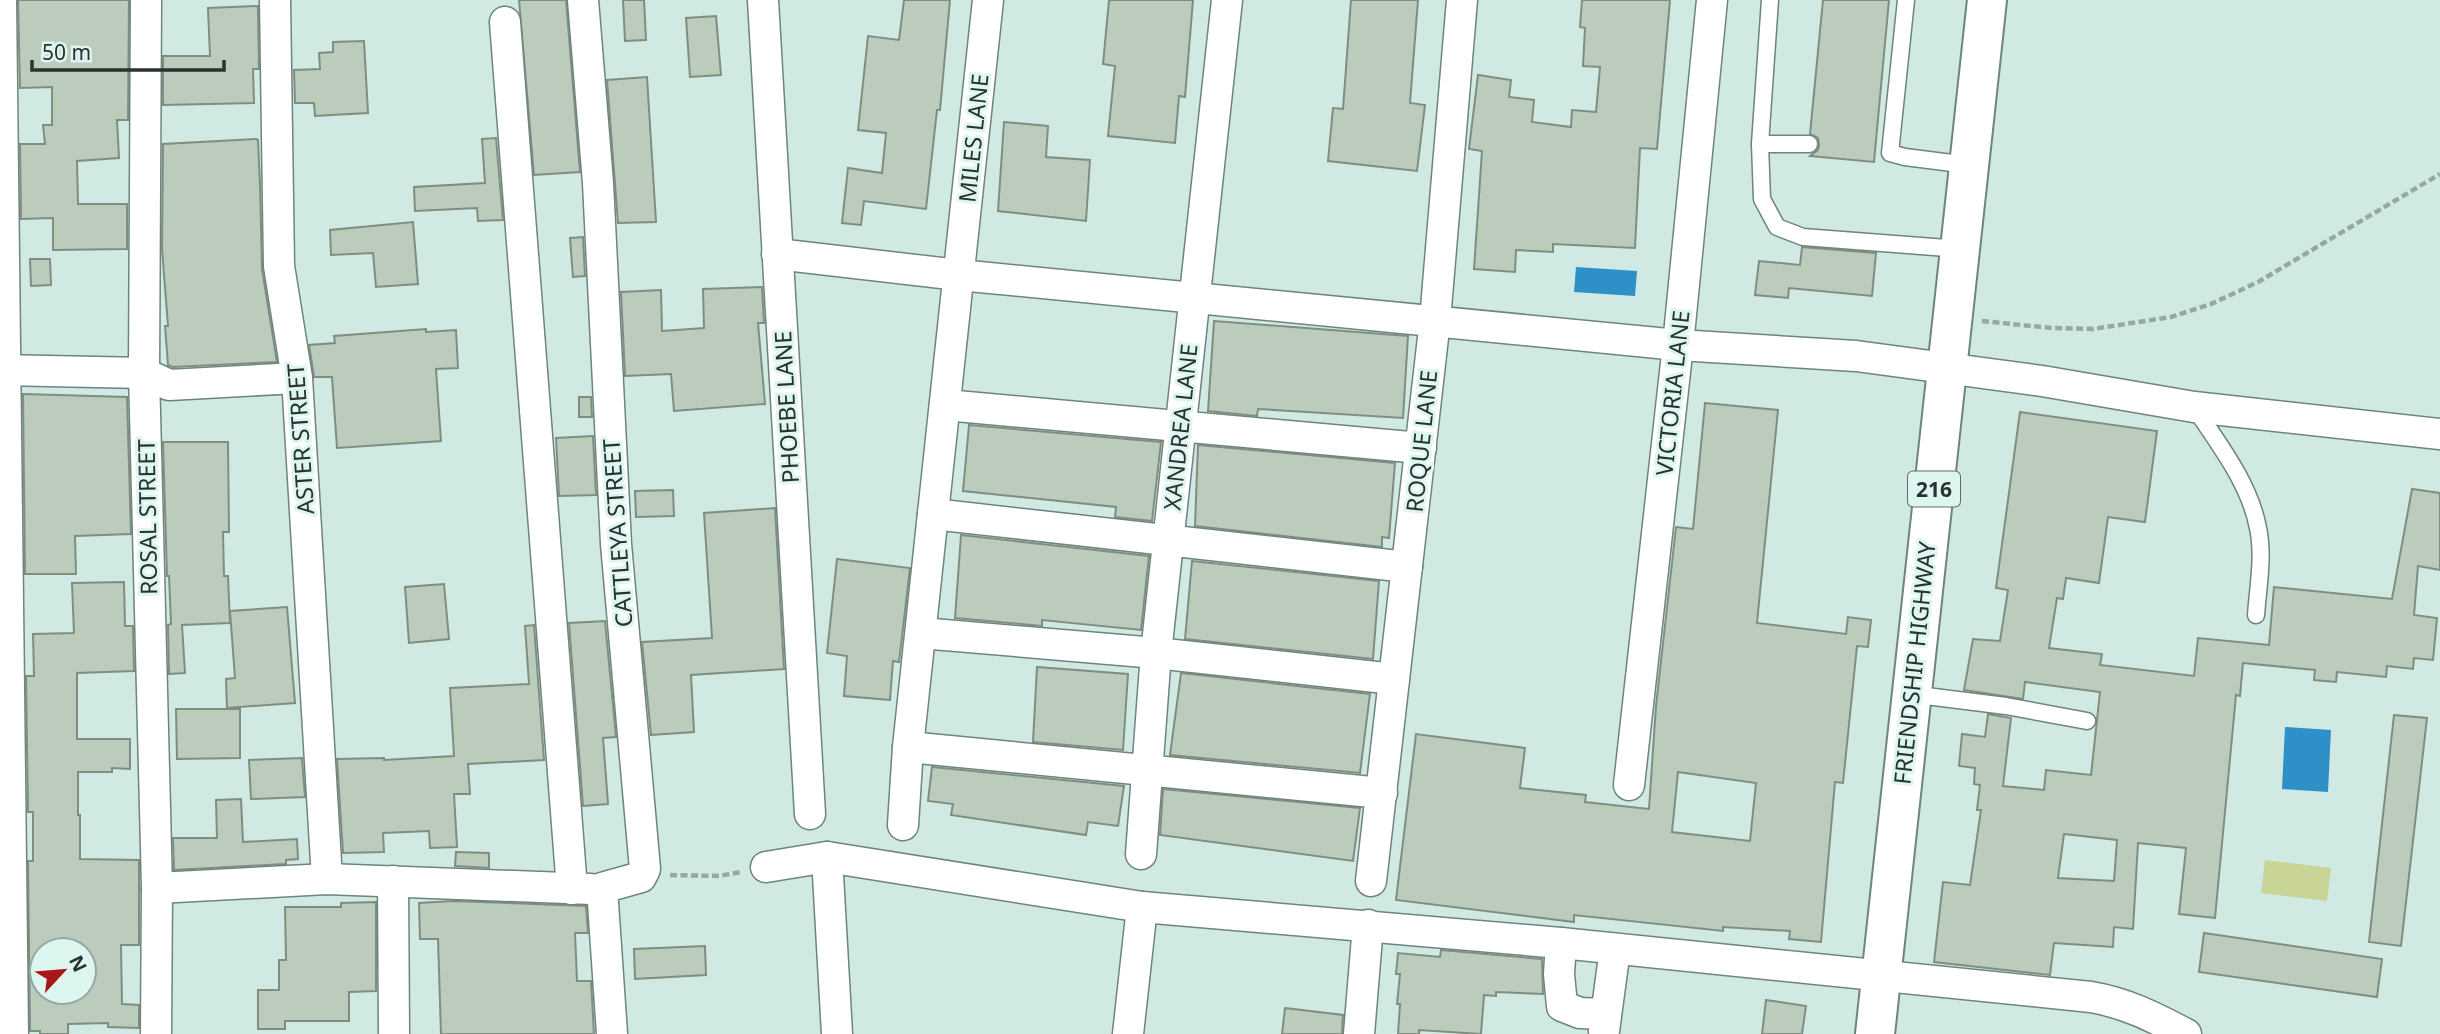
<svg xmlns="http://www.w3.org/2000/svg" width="2440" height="1034" viewBox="0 0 2440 1034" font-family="'Noto Sans',sans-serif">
<rect width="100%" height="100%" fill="#d1e9e3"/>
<polygon fill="#c8d596" points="2265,860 2331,868 2327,901 2261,893"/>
<g fill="#2d90c7">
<polygon points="1576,267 1637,271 1635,296 1574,292"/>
<polygon points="2285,727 2331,730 2328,792 2282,789"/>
</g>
<g fill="#bbcbbc" stroke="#7f8e80" stroke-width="2" fill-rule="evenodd">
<polygon points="18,0 129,0 128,120 117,120 119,158 77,161 78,204 127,204 127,249 53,250 53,218 21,219 20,144 45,144 43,125 52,125 52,87 20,88"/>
<polygon points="519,0 566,0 580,172 534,175"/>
<polygon points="623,0 644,0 646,40 625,41"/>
<polygon points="904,0 950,0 940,110 937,110 926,209 864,201 861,225 842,223 848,168 882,173 886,133 858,130 868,36 899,40"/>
<polygon points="1109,0 1193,0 1185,97 1179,96 1175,143 1108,136 1115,66 1103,64"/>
<polygon points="1351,0 1418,0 1410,103 1425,105 1417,171 1328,161 1333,108 1343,109"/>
<polygon points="1582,0 1670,0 1657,149 1640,148 1635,248 1553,244 1553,252 1516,250 1515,272 1474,269 1482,151 1469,149 1478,75 1511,80 1509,97 1534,100 1532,122 1571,127 1572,110 1596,112 1600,67 1583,66 1585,28 1580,27"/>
<polygon points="1823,0 1889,0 1874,162 1810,156 1818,150 1819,145 1818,138 1810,134"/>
<polygon points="258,6 259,69 253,69 254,103 163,105 163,56 210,56 208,8"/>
<polygon points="716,16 721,75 690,77 686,18"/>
<polygon points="364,41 368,113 315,116 314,103 295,103 294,70 320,69 319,53 333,52 333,42"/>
<polygon points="647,77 656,222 618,223 607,80"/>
<polygon points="1004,122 1048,126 1046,157 1090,160 1086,221 998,211"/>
<polygon points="496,138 503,220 478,221 477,208 415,211 414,187 485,183 482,139"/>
<polygon points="256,139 258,140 260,184 262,269 277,362 173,367 168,365 165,326 168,326 162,249 163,144"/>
<polygon points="413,222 418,284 376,287 373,253 331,255 330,230"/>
<polygon points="583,237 585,276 573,277 570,238"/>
<polygon points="1802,247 1876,253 1872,296 1789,288 1788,298 1755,295 1759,261 1800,265"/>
<polygon points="30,259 50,259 51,285 31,286"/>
<polygon points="762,287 764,323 758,323 765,404 674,411 671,374 625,376 621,292 661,290 662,331 704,328 703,289"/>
<polygon points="1214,321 1408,336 1403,418 1258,409 1257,416 1208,411"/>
<polygon points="426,329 426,332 456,330 458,368 436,369 441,441 337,448 332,377 314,377 309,345 335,343 334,336"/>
<polygon points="23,394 127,397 131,534 75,536 76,574 25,574"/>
<polygon points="579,397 591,397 592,417 579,417"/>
<path d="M1705,403L1778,410L1757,623L1846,634L1848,617L1871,620L1868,647L1857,646L1843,783L1835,782L1821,942L1789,939L1790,931L1723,927V931L1574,915V922L1396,900L1416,734L1525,748L1520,788L1586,795L1585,802L1649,809L1656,706L1676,527L1693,529ZM1678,772L1756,783L1750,841L1672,832Z"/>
<path d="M2020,412L2157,431L2145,522L2108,517L2099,583L2066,578L2063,599L2057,598L2049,648L2102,654L2100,665L2194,676L2198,638L2269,645L2274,587L2392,599L2412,489L2440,493V570L2418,566L2414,615L2437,618L2433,660L2414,658L2413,669L2387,666L2386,677L2337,672L2336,682L2314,680L2315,670L2243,663L2240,696L2236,695L2215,918L2179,914L2186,848L2138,843L2133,929L2114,927L2113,947L2054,943L2050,975L1934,962L1943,882L1970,885L1981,810H1977L1980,785L1974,784L1975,768L1959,766L1962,734L1985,737L1988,714L2011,718L2003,786L2044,790L2046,770L2091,775L2100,692L2025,682L2023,699L1964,690L1973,639L2000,641L2008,590L1996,588ZM2064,834L2117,840L2114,881L2058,878Z"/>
<polygon points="969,425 1161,442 1152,521 1115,517 1116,507 963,491"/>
<polygon points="593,436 596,495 559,496 556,438"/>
<polygon points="163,442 228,442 229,532 223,532 224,576 228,576 230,623 182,625 185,673 169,674 168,625 171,624 169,576 167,576"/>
<polygon points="1198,445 1395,463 1389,538 1382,537 1382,547 1195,526"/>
<polygon points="673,490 674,516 636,517 635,491"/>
<polygon points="775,508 784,669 691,675 694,732 651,735 642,642 712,638 704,513"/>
<polygon points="961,535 1149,556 1141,630 1042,620 1042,626 955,618"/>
<polygon points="837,559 910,568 899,662 893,661 890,700 844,696 847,656 827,653"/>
<polygon points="1192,561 1379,581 1373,659 1185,639"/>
<path d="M124,582L125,626H133L134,671L77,673V739H130V769L112,768V772H78V815H80V859L139,860V945H121L122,1004L139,1005V1028L108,1027V1023L68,1024V1034H40V1031H30L28,861H33V812H28L26,676H34L33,634L74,633L72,583ZM42,950H84V992H42Z"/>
<polygon points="444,584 449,639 409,643 405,587"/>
<polygon points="287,607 295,703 227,708 226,679 235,678 230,611"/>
<polygon points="605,621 616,737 603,738 608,804 583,806 569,623"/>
<polygon points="534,625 544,760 468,764 470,794 454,794 457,847 430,848 429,831 383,833 384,852 343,853 337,759 384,758 384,760 454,756 450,688 529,684 525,626"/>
<polygon points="1037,667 1128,674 1123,750 1033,742"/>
<polygon points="1181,673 1370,694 1360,773 1170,755"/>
<polygon points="176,709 240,709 240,758 177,759"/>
<polygon points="2394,715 2427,718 2401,946 2369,942"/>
<polygon points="302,758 305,797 251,799 249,760"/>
<polygon points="932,767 1124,786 1118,826 1088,822 1086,835 951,815 953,804 928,801"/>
<polygon points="1163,789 1360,808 1353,861 1160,835"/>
<polygon points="241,799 243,842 297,839 298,859 286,860 286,864 174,870 173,838 217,838 216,800"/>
<polygon points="456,852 489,853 489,868 455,866"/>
<polygon points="454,901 586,906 588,933 575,933 577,981 591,981 594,1034 441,1034 438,939 420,939 419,903"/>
<polygon points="376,902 376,991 349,992 349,1021 285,1021 285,1029 258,1029 258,990 279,990 279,960 286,960 285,907 341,907 341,903"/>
<polygon points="2204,933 2382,959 2377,997 2199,972"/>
<polygon points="705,946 706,975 635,979 634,949"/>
<polygon points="1441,950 1542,959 1543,994 1496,992 1496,996 1484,995 1481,1034 1419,1030 1419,1034 1398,1034 1400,1004 1397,1004 1400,974 1396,974 1398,953 1440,957"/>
<polygon points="1766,1000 1806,1006 1802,1034 1762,1034"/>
<polygon points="1285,1008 1343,1015 1342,1034 1282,1034"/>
</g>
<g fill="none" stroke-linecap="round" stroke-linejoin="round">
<defs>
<g id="lane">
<polyline points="1770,0 1760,144 1762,199 1777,227 1803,237 1960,249"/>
<polyline points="1906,0 1890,153 1905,157 1968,165"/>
<polyline points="1760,144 1809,144"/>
<path d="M2194,407C2218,443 2250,484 2258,528C2264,556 2258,587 2256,615"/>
<polyline points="1910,694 2006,706 2087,721"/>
</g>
<g id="street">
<polyline points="1,0 13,1034"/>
<polyline points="146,0 144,373 157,888 156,1034"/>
<polyline points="275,0 279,266 297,378 327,879"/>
<polyline points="583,0 598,183 616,544 645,869 641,877 602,888 612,1034"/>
<polyline points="763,0 810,814"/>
<polyline points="505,22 572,889"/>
<polyline points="777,254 959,275 1678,345 1856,356 2042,381 2194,407 2440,434"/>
<polyline points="0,370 144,373 169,385 297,378"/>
<polyline points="945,405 1421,448"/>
<polyline points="933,514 1407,567"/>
<polyline points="921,633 1156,653 1394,679"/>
<polyline points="908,747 1382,793"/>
<polyline points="1629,785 1678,345 1712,0"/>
<polyline points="903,825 908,747 988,0"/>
<polyline points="1141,854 1156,653 1227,0"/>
<polyline points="827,857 837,1034"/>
<path d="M766,867L827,857L1142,907L1561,943L2091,997C2127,1003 2155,1018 2186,1034"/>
<polyline points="393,881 394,1034"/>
<polyline points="1371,881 1435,320 1462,0"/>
<polyline points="157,888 327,879 591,889"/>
<polyline points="1561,943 1559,974 1562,1006 1580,1013 1605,1014"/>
<polyline points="1604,1031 1615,949"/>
<polyline points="1128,1034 1142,907"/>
<polyline points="1359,1034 1368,925"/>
</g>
<polyline id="primary" points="1875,1034 1987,0"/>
</defs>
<use href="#lane" stroke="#6e847e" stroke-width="19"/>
<use href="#street" stroke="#6e847e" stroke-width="33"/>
<use href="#primary" stroke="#6e847e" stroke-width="42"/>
<g stroke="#95a8a3" stroke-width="4.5" stroke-dasharray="7 3.5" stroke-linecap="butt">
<polyline points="1982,321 2051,328 2093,329 2171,317 2211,304 2258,282 2440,174"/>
<polyline points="670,875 719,876 741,872"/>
</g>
<use href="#lane" stroke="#fff" stroke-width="16"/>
<use href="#street" stroke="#fff" stroke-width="30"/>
<use href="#primary" stroke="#fff" stroke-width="38"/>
</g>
<g text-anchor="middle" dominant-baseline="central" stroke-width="6" stroke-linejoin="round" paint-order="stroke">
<rect fill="#def6f0" stroke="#5f6d69" stroke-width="2" x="1908" y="471.5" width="52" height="35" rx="5"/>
<g font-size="21" font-weight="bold" fill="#28322f">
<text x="1934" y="489">216</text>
</g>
<g font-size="23" fill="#28322f" stroke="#def6f0">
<text transform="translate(973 138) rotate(-84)">MILES LANE</text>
<text transform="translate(1672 393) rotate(-84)">VICTORIA LANE</text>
<text transform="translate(786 407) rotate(-93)">PHOEBE LANE</text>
<text transform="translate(1180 427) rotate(-84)">XANDREA LANE</text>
<text transform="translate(300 439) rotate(-94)">ASTER STREET</text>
<text transform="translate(1421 441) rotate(-84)">ROQUE LANE</text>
<text transform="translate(147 517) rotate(-91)">ROSAL STREET</text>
<text transform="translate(617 533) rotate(-94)">CATTLEYA STREET</text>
<text transform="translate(1914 663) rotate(-84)">FRIENDSHIP HIGHWAY</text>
</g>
</g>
<g transform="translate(63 971) rotate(64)"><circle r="33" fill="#def6f0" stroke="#95a8a3" stroke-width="2"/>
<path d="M0-5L12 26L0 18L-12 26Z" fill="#a91618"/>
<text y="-10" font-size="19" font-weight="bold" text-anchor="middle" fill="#28322f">N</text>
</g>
<path d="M32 60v10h192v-10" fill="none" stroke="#28322f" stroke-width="3.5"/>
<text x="42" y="60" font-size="21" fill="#28322f" stroke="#def6f0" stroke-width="5" paint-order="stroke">50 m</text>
</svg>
